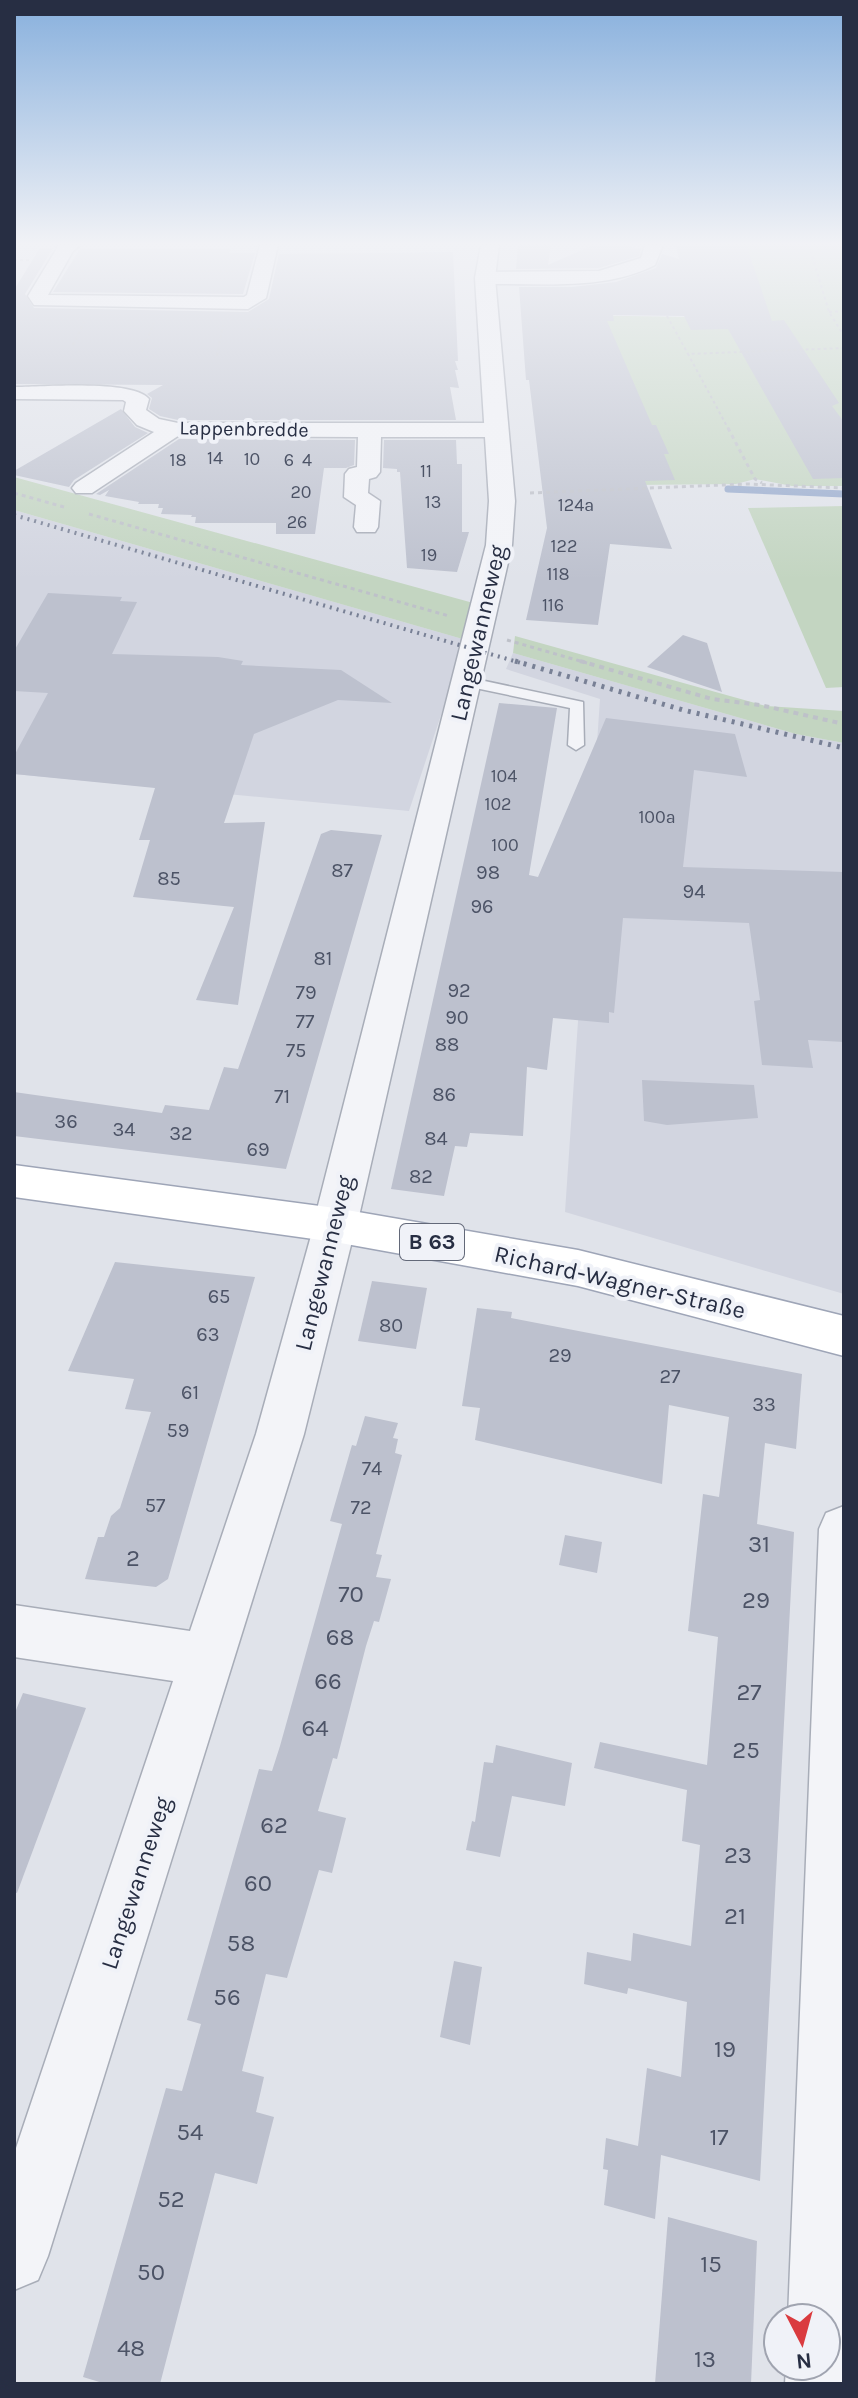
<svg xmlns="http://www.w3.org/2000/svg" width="858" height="2398" viewBox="0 0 858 2398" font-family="Karla,sans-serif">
<rect width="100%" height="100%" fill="#e0e3ea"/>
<g fill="#d2d5e0">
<polygon points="14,510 466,640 409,811 14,774"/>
<polygon points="513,653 796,734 844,743 844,1294 565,1212 600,699 506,669"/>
</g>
<g fill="#c3d5c1">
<polygon points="723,245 844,245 844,486 792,486 755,479 736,484 633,485 571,315 745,318"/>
<polygon points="14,477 477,604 466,640 14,510"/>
<polygon points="844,506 844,687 826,688 748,508"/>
<polygon points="515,636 766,706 844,711 844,743 796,734 513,653"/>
</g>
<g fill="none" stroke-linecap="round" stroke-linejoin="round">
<polyline stroke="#98abcd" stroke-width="7" points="728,489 844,494"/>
</g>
<g fill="#bdc1ce">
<polygon points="518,245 551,245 548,265 591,246 623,245 641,249 639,256 599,268 516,269"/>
<polygon points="676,246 747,247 772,321 784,320 839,403 832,406 844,422 844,478 813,479 728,329 691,330 684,316 613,315 614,321 607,321 652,425 656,425 669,454 664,454 675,480 645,481 672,549 610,544 598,625 526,620 547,528 529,380 526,380 519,287 572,287 616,282 656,268 662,254 679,259"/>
<polygon points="40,248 53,248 25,294 34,308 248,312 269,299 279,254 453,252 458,361 455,361 458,370 455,370 459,388 450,387 456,420 178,420 160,416 149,409 152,398 147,394 163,385 14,384 14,290"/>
<polygon points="80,249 231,249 229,253 255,253 243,294 53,292"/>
<polygon points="121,409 135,427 148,433 74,480 69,487 14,475 14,471"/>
<polygon points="179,439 355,440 354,465 346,468 324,468 315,534 276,534 276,523 195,523 196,517 191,517 192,515 161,514 163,508 158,508 159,504 138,504 139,502 105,496 109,490 100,495 96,494"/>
<polygon points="384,440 456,440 457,464 462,464 462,532 469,532 457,572 407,568 400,472 397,472 397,469 383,468"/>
<polygon points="48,593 122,597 120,601 137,602 112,654 218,657 243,661 241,665 341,670 392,703 338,700 254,734 224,823 265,822 238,1005 196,1000 234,907 133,897 150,840 139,840 155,788 14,774 14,756 48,693 14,691 14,651"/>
<polygon points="683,635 707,643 722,692 647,667"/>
<polygon points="499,703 557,708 529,875 538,877 606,718 735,734 747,777 694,770 683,867 844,872 844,1042 808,1040 813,1068 762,1065 754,1001 760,1000 749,923 623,918 614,1013 609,1012 609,1023 553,1018 547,1070 527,1067 523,1136 470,1133 467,1147 455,1146 444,1196 391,1189"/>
<polygon points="331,830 382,835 286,1169 14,1136 14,1092 162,1113 165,1105 209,1110 224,1067 238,1069 321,834"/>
<polygon points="642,1080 754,1085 758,1118 667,1125 644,1121"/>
<polygon points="115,1262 255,1277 168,1579 156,1587 85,1579 98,1537 104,1537 111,1516 120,1508 151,1412 125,1409 134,1379 68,1371"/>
<polygon points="372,1281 427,1288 416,1349 358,1341"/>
<polygon points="477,1308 512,1312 511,1318 802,1374 796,1449 765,1443 757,1524 794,1532 760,2181 661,2155 655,2219 604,2205 608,2170 603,2169 606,2138 638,2146 647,2068 681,2077 687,2002 628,1988 629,1984 627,1994 584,1984 587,1952 631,1961 633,1933 691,1946 700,1845 682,1841 687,1790 594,1768 600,1742 707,1765 718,1637 688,1631 703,1494 719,1497 729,1417 669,1405 662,1484 475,1440 480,1408 462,1406"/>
<polygon points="365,1416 398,1423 393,1438 398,1439 395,1453 402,1455 376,1554 382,1555 376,1577 391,1579 379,1622 374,1621 366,1646 337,1759 333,1758 318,1811 346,1818 332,1873 319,1870 287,1978 266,1974 242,2071 264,2077 256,2112 274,2117 257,2184 215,2173 160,2384 106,2384 83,2377 166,2088 182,2091 201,2024 187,2020 259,1769 272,1771 280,1746 342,1524 330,1521 352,1445 356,1446"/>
<polygon points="565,1535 602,1542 597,1573 559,1565"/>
<polygon points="23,1693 86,1708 17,1893 14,1892 14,1715"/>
<polygon points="496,1745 572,1763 565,1806 512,1796 500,1857 466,1850 472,1821 475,1822 484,1762 493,1763"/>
<polygon points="454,1961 482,1967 470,2045 440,2037"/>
<polygon points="668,2217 757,2241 751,2384 655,2384"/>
</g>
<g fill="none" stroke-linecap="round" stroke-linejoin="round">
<defs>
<polygon id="service" points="466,677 583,702 584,745 576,750 568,745 570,708 461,685 458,682"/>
<g id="minor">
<polygon points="59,245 80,245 73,251 48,295 244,297 247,295 260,245 278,245 266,298 248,309 34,305 28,296"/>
<path d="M645,245H663L655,265C604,291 541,283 485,284L476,278L485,272L599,271L641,258Z"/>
<path d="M14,387C41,387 133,379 149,399L146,410L159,419L178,423H497L508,430L497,437H381L380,472L376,477L369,479L368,493L380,501L378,527L375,532H357L354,527L356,505L344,497L345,474L349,469L357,467L358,437L178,436L92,493H76L72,488L76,483L154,432L137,425L124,411L126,402L123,400L14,399Z"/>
<polygon points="335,1208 350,1213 356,1225 304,1434 48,2256 38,2280 14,2290 14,2154 173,1681 14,1657 14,1605 190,1631 256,1434 314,1225 320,1213"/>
<polygon points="844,1506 844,2384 785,2384 786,2366 826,2366 826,2318 788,2318 819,1529 826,1513"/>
</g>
<polygon id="tertiary" points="481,245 499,245 495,278 515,501 512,545 357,1225 351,1237 335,1242 319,1237 313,1225 486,545 489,501 475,278"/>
<polygon id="primary" points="14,1165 335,1208 578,1250 844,1316 844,1356 578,1286 335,1242 14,1197"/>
</defs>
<use href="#service" stroke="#a8adb8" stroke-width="3"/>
<use href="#minor" stroke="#a8adb8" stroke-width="3"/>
<use href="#tertiary" stroke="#a8adb8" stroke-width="3"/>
<use href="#primary" stroke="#9ea5b7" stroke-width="3"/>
<g stroke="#bec1c9" stroke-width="2" stroke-dasharray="3 3" stroke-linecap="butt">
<polyline points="809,245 829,312 844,336"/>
<polyline points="14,260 29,260"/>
<polyline points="81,271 235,271"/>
<polyline points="289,271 349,271"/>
<polyline points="285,298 345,299"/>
<polyline points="829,312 844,311"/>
<polyline points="667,316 688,354"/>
<polyline points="251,329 332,330"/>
<polyline points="73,345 84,322"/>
<polyline points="142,352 154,323"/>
<polyline points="217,356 223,325"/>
<polyline points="729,430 688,354 844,348"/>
</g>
<g stroke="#bec1c9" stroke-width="3" stroke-dasharray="4 4" stroke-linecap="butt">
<polyline points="728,428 755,479 762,483"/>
<polyline points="14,493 64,507"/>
<polyline points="530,493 747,484 844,488"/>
<polyline points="89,514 449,616"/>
<polyline points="507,640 587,663"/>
</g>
<polyline stroke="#bec1c9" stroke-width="4" stroke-dasharray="5 5" stroke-linecap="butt" points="580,661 712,699 760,705 844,724"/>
<use href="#service" fill="#f3f4f8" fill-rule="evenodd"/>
<use href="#minor" fill="#f3f4f8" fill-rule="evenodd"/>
<use href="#tertiary" fill="#f3f4f8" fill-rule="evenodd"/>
<use href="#primary" fill="#fff" fill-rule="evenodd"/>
<polyline stroke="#788095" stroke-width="4" stroke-dasharray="2 5" stroke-linecap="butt" points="14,515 521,663"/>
<polyline stroke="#788095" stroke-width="5" stroke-dasharray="3 6" stroke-linecap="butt" points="515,661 683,710 844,748"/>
</g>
<linearGradient id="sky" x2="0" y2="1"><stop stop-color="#88b0dd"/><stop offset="0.42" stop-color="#f1f2f6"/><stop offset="1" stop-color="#f1f2f6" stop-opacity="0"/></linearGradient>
<rect width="858" height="580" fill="url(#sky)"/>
<g text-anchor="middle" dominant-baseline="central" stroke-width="8" stroke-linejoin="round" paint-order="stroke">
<g font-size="18" fill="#4c5366">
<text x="215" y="458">14</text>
<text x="252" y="459">10</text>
<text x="178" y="460">18</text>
<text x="289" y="460">6</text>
<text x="307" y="460">4</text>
<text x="426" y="471">11</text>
<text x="301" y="492">20</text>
<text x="433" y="502">13</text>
<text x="576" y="505">124a</text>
<text x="297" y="522">26</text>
<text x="564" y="546">122</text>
<text x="429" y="555">19</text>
<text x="558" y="574">118</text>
<text x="553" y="605">116</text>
<text x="504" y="776">104</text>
<text x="498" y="804">102</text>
<text x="657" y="817">100a</text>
<text x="505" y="845">100</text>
</g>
<g font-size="20" fill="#272e43" stroke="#f0f2f8">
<text transform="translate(244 429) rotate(1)">Lappenbredde</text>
</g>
<g font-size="20" fill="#4c5366">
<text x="342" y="870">87</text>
<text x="488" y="872">98</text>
<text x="169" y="878">85</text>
<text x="694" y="891">94</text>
<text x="482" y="906">96</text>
<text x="323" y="958">81</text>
<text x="459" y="990">92</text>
<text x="306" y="992">79</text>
<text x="457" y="1017">90</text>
<text x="305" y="1021">77</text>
<text x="447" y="1044">88</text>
<text x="296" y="1050">75</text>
<text x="444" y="1094">86</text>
<text x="282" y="1096">71</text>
<text x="66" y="1121">36</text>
<text x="124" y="1129">34</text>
<text x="181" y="1133">32</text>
<text x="436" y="1138">84</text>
<text x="258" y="1149">69</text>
<text x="421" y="1176">82</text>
<text x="219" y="1296">65</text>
<text x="391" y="1325">80</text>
<text x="208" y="1334">63</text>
<text x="560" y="1355">29</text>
<text x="670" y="1376">27</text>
<text x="190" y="1392">61</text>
<text x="764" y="1404">33</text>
<text x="178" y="1430">59</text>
<text x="372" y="1468">74</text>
<text x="155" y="1505">57</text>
<text x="361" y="1507">72</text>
</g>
<rect fill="#f0f2f8" stroke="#636979" stroke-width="2" x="400" y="1224" width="64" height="36" rx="6"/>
<g font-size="22" font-weight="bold" fill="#272e43">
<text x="432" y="1242">B 63</text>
</g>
<g font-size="24" fill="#272e43" stroke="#f0f2f8">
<text transform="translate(478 633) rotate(-77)">Langewanneweg</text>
<text transform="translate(324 1263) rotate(-76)">Langewanneweg</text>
<text transform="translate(620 1282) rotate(13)">Richard-Wagner-Straße</text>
<text transform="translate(136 1883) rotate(-72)">Langewanneweg</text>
</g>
<g font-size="24" fill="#4c5366">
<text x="759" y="1544">31</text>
<text x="133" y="1558">2</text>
<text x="351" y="1594">70</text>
<text x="756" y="1600">29</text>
<text x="340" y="1637">68</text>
<text x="328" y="1681">66</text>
<text x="749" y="1692">27</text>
<text x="315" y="1728">64</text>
<text x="746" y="1750">25</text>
<text x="274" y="1825">62</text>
<text x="738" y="1855">23</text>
<text x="258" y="1883">60</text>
<text x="735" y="1916">21</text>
<text x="241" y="1943">58</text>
<text x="227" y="1997">56</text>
<text x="725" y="2049">19</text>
<text x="190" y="2132">54</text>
<text x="719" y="2137">17</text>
<text x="171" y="2199">52</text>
<text x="711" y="2264">15</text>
<text x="151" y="2272">50</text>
<text x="131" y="2348">48</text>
<text x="705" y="2359">13</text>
</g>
</g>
<rect width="858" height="2398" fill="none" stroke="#272e43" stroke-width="32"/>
<g transform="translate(802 2342) rotate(174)"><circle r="38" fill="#f0f2f8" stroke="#a0a4b0" stroke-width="2"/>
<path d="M0-6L14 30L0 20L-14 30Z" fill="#da3b3f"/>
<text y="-12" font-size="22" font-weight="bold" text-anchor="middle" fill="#272e43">N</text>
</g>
</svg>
